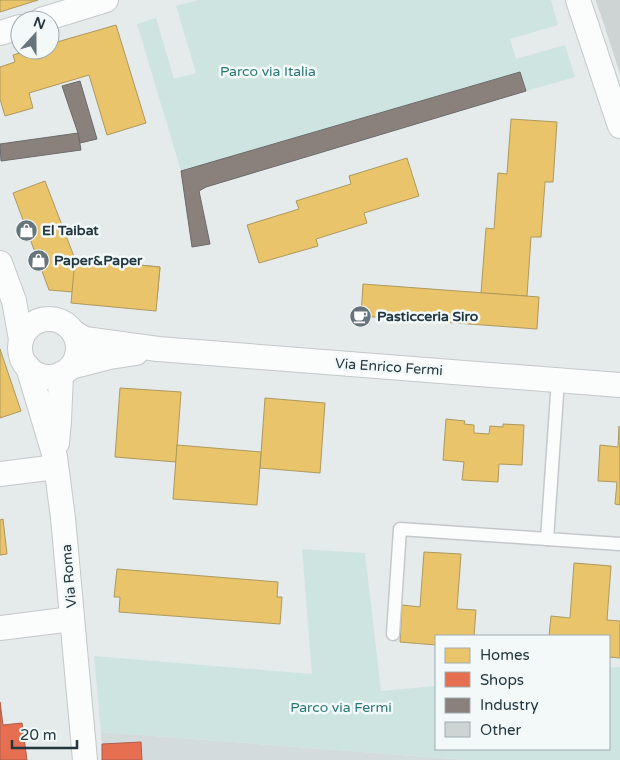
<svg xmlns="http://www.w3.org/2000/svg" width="620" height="760" viewBox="0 0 620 760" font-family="'Varela Round',sans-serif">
<rect width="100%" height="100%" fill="#e5eaeb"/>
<polygon fill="#d3dbdc" points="101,732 467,760 102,760"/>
<g fill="#cee4e1">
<polygon points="198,0 551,0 558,25 510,39 516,59 565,45 575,77 526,91 520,72 181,171 137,24 156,18 174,79 196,73 176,6"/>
<polygon points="302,549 365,553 381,691 436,686 436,749 609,749 609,668 620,667 620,760 467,760 101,732 94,656 312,674"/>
</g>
<g fill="#e9c46a" stroke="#ad995d">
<polygon points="0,0 38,0 0,12"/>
<polygon points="116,25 146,123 107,135 89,75 29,93 33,108 5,116 0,99 0,67 15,62 13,55 31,50 50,50 50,44"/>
<polygon points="511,119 557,122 553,182 545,182 541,237 531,237 527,296 481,293 486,228 494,229 498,173 507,174"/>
<polygon points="407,158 419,196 364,213 367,223 316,239 318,246 259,263 247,225 299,209 296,201 351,184 349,176"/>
<polygon points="45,181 75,259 160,267 157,299 49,290 13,193"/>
<polygon points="75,259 160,267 156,311 71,303"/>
<polygon points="363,284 539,297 537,329 361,316"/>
<polygon points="0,349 21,411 0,418"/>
<polygon points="120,388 181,392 176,462 115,457"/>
<polygon points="265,398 325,403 320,473 260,468"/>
<polygon points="446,419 465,421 464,424 474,425 474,433 489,434 490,426 503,427 503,424 524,425 522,465 499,464 498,482 462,480 464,462 443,460"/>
<polygon points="619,426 620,427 620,505 615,504 617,482 598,481 600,445 618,447"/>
<polygon points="177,445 261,452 257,505 173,499"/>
<polygon points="3,519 7,554 0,555 0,520"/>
<polygon points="424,552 461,554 457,609 476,610 474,636 436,636 436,645 400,642 402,605 420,607"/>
<polygon points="574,563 611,566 607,620 620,621 620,658 609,657 609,636 549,636 551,616 570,618"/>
<polygon points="117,569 278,582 277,597 282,597 280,624 119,612 120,597 114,597"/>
</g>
<g fill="#e76f51" stroke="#ac5e4c">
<polygon points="0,702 3,725 22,723 27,760 0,760"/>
<polygon points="141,742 142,760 102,760 102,744"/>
</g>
<g fill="#8a817c" stroke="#6b6a6a">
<polygon points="520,72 526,91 206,187 199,191 210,244 192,247 181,171"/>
<polygon points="80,81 97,139 80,143 78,133 62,86"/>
<polygon points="78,133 81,150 1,161 0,144"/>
</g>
<polygon fill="#ced3d4" stroke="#ced3d4" points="596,0 620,0 620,72 603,20"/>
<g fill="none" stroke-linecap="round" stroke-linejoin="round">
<defs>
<g id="service">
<polyline points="558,380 547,539 620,544"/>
<polyline points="393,634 400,529 547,539"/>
</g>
<g id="minor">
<polyline points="578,0 620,126"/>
<polyline points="41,20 106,0"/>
<polyline points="0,33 20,27"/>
<polyline points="0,263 14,301 21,339"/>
<circle cx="49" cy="348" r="29"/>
<polyline points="73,332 85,339 158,349 620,385"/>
<polyline points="28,367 55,457 63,518 85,760"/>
<polyline points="71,367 110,357 136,353"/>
<polyline points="57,443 59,421 61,374"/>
<polyline points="0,474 56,467"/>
<polyline points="0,628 72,619"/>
</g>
</defs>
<use href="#service" stroke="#c4c8ca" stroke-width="15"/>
<use href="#minor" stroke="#c4c8ca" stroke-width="26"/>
<use href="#service" stroke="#fbfcfc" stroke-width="12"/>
<use href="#minor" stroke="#fbfcfc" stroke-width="24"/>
</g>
<defs>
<symbol id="shop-disc" viewBox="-11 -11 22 22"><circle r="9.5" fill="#66757b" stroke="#f3f9f9"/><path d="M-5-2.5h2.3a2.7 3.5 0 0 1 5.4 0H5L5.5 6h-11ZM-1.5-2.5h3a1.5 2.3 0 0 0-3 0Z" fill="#fff"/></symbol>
<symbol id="cafe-disc" viewBox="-11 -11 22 22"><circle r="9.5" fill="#66757b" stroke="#f3f9f9"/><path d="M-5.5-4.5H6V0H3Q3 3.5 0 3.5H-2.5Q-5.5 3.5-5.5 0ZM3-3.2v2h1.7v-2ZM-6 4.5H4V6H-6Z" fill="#fff"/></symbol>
</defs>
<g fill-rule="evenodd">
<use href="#shop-disc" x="14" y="218" width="25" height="25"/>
<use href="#shop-disc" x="26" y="248" width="25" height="25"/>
<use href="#cafe-disc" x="348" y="304" width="25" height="25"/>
</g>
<g text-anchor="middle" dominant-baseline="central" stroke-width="5" stroke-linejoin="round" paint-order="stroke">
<g font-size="14" fill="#2a7875" stroke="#f3f9f9">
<text x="268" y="71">Parco via Italia</text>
<text x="341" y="707">Parco via Fermi</text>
</g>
<g font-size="14" font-weight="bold" fill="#22363f" stroke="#f3f9f9" text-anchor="start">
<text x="42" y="230">El Taibat</text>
<text x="54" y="260">Paper&amp;Paper</text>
<text x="377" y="316">Pasticceria Siro</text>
</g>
<g font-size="14" fill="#22363f" stroke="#f3f9f9">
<text transform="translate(389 367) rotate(4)">Via Enrico Fermi</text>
<text transform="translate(69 576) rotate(-95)">Via Roma</text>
</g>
</g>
<rect x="435" y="635" width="175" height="115" fill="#f3f9f9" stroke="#9fabaf"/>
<rect x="445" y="648" width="25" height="15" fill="#e9c46a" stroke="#9fabaf"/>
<text x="480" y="660" font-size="15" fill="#22363f">Homes</text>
<rect x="445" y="672" width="25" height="15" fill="#e76f51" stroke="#9fabaf"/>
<text x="480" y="685" font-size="15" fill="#22363f">Shops</text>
<rect x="445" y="698" width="25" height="15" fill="#8a817c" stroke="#9fabaf"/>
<text x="480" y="710" font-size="15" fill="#22363f">Industry</text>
<rect x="445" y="722" width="25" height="15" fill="#ced3d4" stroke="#9fabaf"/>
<text x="480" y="735" font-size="15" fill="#22363f">Other</text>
<g transform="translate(35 35) rotate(21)"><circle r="24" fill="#f3f9f9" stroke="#9fabaf"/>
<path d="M0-4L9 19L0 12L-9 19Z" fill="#66757b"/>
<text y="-8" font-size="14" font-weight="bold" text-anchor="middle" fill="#22363f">N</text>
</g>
<path d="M12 740v8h65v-8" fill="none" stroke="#22363f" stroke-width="2.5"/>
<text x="20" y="740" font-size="15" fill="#22363f" stroke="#f3f9f9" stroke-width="4" paint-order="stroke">20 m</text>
</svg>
